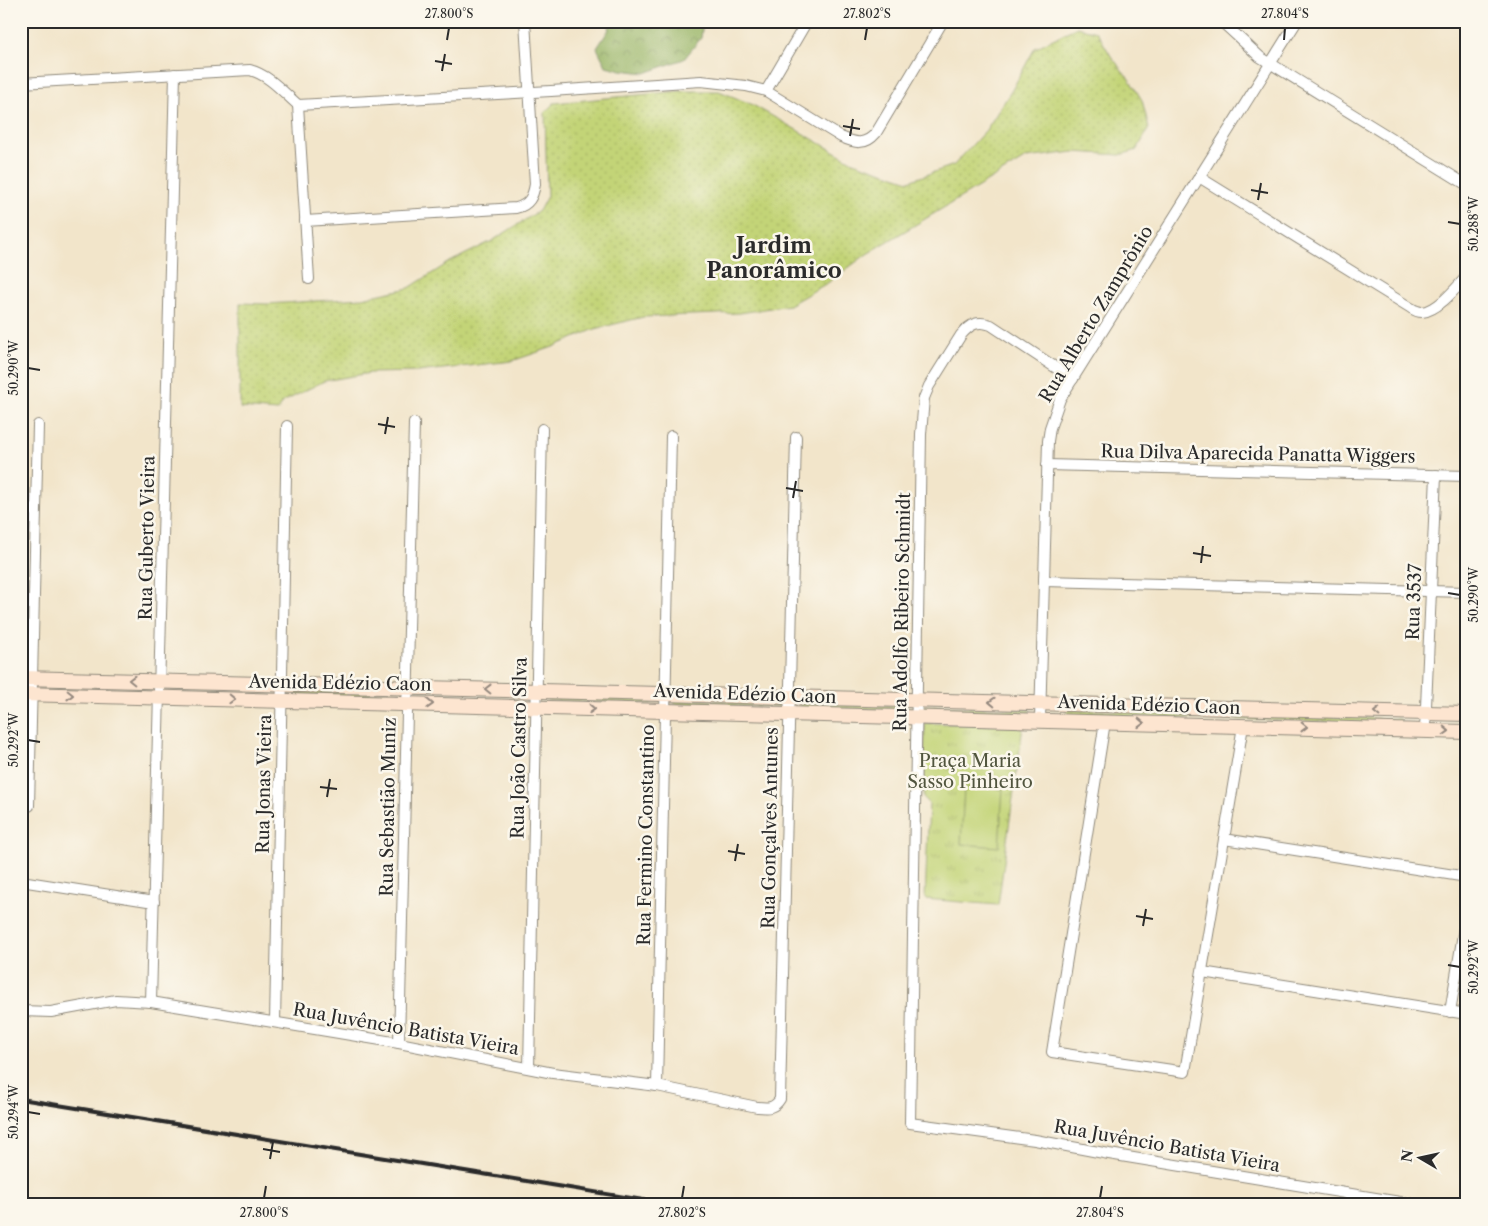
<svg xmlns="http://www.w3.org/2000/svg" width="1488" height="1226" viewBox="0 0 1488 1226" font-family="'Libre Caslon Text',serif">
<defs>
<pattern id="grass-dots" width="8" height="8" patternUnits="userSpaceOnUse" patternTransform="scale(1.25)"><rect width="8" height="8" fill="#c3d477"/><path d="M2 2h.1M6 6h.1" fill="none" stroke="#a8b667" stroke-width="1.8" stroke-linecap="round"/></pattern>
<pattern id="forest-crowns" width="20" height="18" patternUnits="userSpaceOnUse" patternTransform="scale(1.25)"><rect width="20" height="18" fill="#9ab668"/><path d="M2 6a3 3 0 1 1 6 0M12 15a3 3 0 1 1 6 0" fill="none" stroke="#7e9456"/></pattern>
<pattern id="park-tufts" width="24" height="20" patternUnits="userSpaceOnUse" patternTransform="scale(1.25)"><rect width="24" height="20" fill="#c3d477"/><path d="M3 7l-1-3M5 7V3M7 7l1-3M15 17l-1-3M17 17v-4M19 17l1-3" fill="none" stroke="#a8b667"/></pattern>
</defs>
<rect width="100%" height="100%" fill="#fbf7ec"/>
<filter id="ink" filterUnits="userSpaceOnUse"><feTurbulence type="fractalNoise" baseFrequency=".02" numOctaves="2"/><feDisplacementMap in="SourceGraphic" scale="10" xChannelSelector="R" yChannelSelector="G"/><feConvolveMatrix kernelMatrix="1 2 1 2 8 2 1 2 1" color-interpolation-filters="sRGB"/></filter>
<filter id="wash" filterUnits="userSpaceOnUse"><feTurbulence type="fractalNoise" baseFrequency=".0096" numOctaves="4" result="noise"/><feDisplacementMap in="SourceGraphic" scale="20" xChannelSelector="R" yChannelSelector="G"/><feGaussianBlur stdDeviation="1.12" result="paint"/><feColorMatrix in="noise" values="0 0 0 0 0 0 0 0 0 0 0 0 0 0 0 0 0 1.4 0 .05"/><feComposite in="paint" operator="in"/></filter>
<g filter="url(#wash)">
<rect width="100%" height="100%" fill="#f2e5ca"/>
<g fill="url(#grass-dots)" stroke="#778051">
<polygon points="1077,27 1097,32 1111,56 1129,79 1142,100 1149,128 1137,150 1120,155 1074,152 1026,158 867,254 829,282 789,305 740,313 643,317 595,329 553,347 512,361 417,372 370,373 324,381 283,402 278,411 240,408 240,303 267,304 362,298 409,288 450,262 492,241 539,211 547,196 545,112 554,103 680,91 719,91 751,104 853,162 909,181 954,165 986,130 1012,90 1035,48"/>
<polygon points="295,691 402,694 402,696 400,698 296,695"/>
<polygon points="546,697 653,699 653,701 651,703 548,700"/>
<polygon points="674,700 780,703 780,705 779,706 675,704"/>
<polygon points="799,704 906,706 905,710 801,708"/>
<polygon points="924,706 1030,710 1030,712 1028,714 925,711 923,707"/>
<polygon points="1069,710 1400,719 1400,721 1398,723 1069,715 1067,711"/>
</g>
<polygon fill="url(#forest-crowns)" stroke="#62704a" points="611,21 703,21 701,38 684,59 645,73 621,70 606,66 597,48 608,31"/>
<polygon fill="url(#park-tufts)" stroke="#778051" points="925,723 1023,726 998,905 925,899 929,804 923,798"/>
<polygon fill="#c3d477" stroke="#778051" points="964,787 1003,789 999,847 961,844"/>
</g>
<g filter="url(#ink)">
<g fill="none" stroke-linecap="round" stroke-linejoin="round">
<defs>
<g id="minor">
<polyline points="1221,21 1260,57 1467,185"/>
<polyline points="1461,21 1467,25"/>
<path d="M21,83L250,70C269,75 283,92 298,105"/>
<polyline points="766,91 807,21"/>
<path d="M298,105L551,91L701,81L746,86L766,91L841,137C855,143 865,146 876,133L943,21"/>
<polyline points="298,105 309,279"/>
<path d="M1199,177L1411,308C1414,310 1418,312 1422,312C1438,311 1457,287 1467,276"/>
<path d="M305,221L516,208C529,205 533,197 535,184L525,21"/>
<path d="M1073,379L991,325C978,320 970,324 961,335L929,386L924,398L921,434L910,1123L1035,1140L1109,1154L1418,1205"/>
<polyline points="1047,465 1467,476"/>
<polyline points="1044,581 1467,592"/>
<polyline points="1040,720 1048,441 1050,428 1060,399 1297,21"/>
<polyline points="1105,722 1052,1052 1185,1072 1243,726"/>
<polyline points="1425,730 1436,475"/>
<polyline points="29,806 38,425"/>
<polyline points="1224,839 1467,877"/>
<polyline points="21,881 154,902"/>
<polyline points="1202,972 1467,1014"/>
<polyline points="151,1002 175,74"/>
<path d="M21,1011L51,1012L116,1000L151,1002L399,1043L553,1073L657,1086L757,1107C767,1108 774,1109 780,1099L796,437"/>
<polyline points="1450,1012 1467,910"/>
<polyline points="275,1022 287,426"/>
<polyline points="399,1043 414,423"/>
<polyline points="529,1068 542,429"/>
<polyline points="657,1086 671,436"/>
</g>
<g id="secondary">
<polyline points="21,678 1467,714"/>
<polyline points="21,694 1467,732"/>
</g>
</defs>
<use href="#minor" stroke="#8e887a" stroke-width="12"/>
<use href="#secondary" stroke="#8e887a" stroke-width="16"/>
<use href="#minor" stroke="#fff" stroke-width="10"/>
<use href="#secondary" stroke="#fde5d0" stroke-width="14"/>
<polyline stroke="#2b2b2b" stroke-width="4" points="21,1099 674,1205"/>
</g>
<defs><path id="oneway-chevron" d="M-2-3.5L2.5 0L-2 3.5" fill="none" stroke-width="1.6" stroke-linecap="round" stroke-linejoin="round" transform="scale(1.25)"/></defs>
<g stroke="#94887e">
<use href="#oneway-chevron" transform="translate(132 680) rotate(-179)"/>
<use href="#oneway-chevron" transform="translate(488 689) rotate(-179)"/>
<use href="#oneway-chevron" transform="translate(70 695) rotate(1)"/>
<use href="#oneway-chevron" transform="translate(232 699) rotate(2)"/>
<use href="#oneway-chevron" transform="translate(992 702) rotate(-178)"/>
<use href="#oneway-chevron" transform="translate(430 704) rotate(2)"/>
<use href="#oneway-chevron" transform="translate(592 709) rotate(2)"/>
<use href="#oneway-chevron" transform="translate(1377 712) rotate(-179)"/>
<use href="#oneway-chevron" transform="translate(1141 723) rotate(2)"/>
<use href="#oneway-chevron" transform="translate(1304 727) rotate(1)"/>
<use href="#oneway-chevron" transform="translate(1446 731) rotate(2)"/>
</g>
</g>
<path fill="none" stroke="#2b2b2b" stroke-width="2" d="M447,40L449,28M865,40L867,28M1284,40L1285,28M435,61L452,64M442,71L445,54M843,126L860,129M850,136L853,119M1251,190L1268,193M1258,200L1261,183M1448,222L1460,224M28,368L40,370M378,424L395,427M385,434L388,417M786,488L803,491M793,498L796,481M1193,553L1211,556M1201,563L1203,546M1448,593L1460,595M28,740L40,742M320,787L337,789M327,797L330,779M728,851L745,854M735,861L738,844M1136,916L1153,919M1143,926L1146,909M1448,965L1460,967M28,1112L40,1114M263,1149L280,1152M270,1159L273,1142M264,1198L266,1186M682,1198L684,1186M1100,1198L1102,1186"/>
<g text-anchor="middle" dominant-baseline="central" stroke-width="5" stroke-linejoin="round" paint-order="stroke">
<g font-size="18" fill="#2b2b2b" stroke="#fbf7ec">
<text transform="translate(1096 314) rotate(-59)">Rua Alberto Zamprônio</text>
<text transform="translate(1258 454) rotate(1)">Rua Dilva Aparecida Panatta Wiggers</text>
<text transform="translate(147 538) rotate(-89)">Rua Guberto Vieira</text>
<text transform="translate(1414 602) rotate(-88)">Rua 3537</text>
<text transform="translate(902 612) rotate(-89)">Rua Adolfo Ribeiro Schmidt</text>
<text transform="translate(340 683) rotate(1)">Avenida Edézio Caon</text>
<text transform="translate(745 694) rotate(2)">Avenida Edézio Caon</text>
<text transform="translate(1149 705) rotate(2)">Avenida Edézio Caon</text>
<text transform="translate(519 748) rotate(-89)">Rua João Castro Silva</text>
<text transform="translate(264 784) rotate(-89)">Rua Jonas Vieira</text>
<text transform="translate(388 807) rotate(-89)">Rua Sebastião Muniz</text>
<text transform="translate(770 828) rotate(-89)">Rua Gonçalves Antunes</text>
<text transform="translate(646 835) rotate(-89)">Rua Fermino Constantino</text>
<text transform="translate(406 1029) rotate(10)">Rua Juvêncio Batista Vieira</text>
<text transform="translate(1167 1146) rotate(10)">Rua Juvêncio Batista Vieira</text>
</g>
<g font-size="18" fill="#51553e" stroke="#fbf7ec">
<text x="970" y="761">Praça Maria<tspan x="970" dy="21">Sasso Pinheiro</tspan></text>
</g>
<g font-size="22" font-weight="bold" fill="#2b2b2b" stroke="#fbf7ec">
<text x="774" y="245">Jardim<tspan x="774" dy="25">Panorâmico</tspan></text>
</g>
</g>
<rect width="1488" height="1226" fill="none" stroke="#fbf7ec" stroke-width="55"/>
<g transform="translate(1420 1158) rotate(279)" stroke="#fbf7ec" stroke-width="4" paint-order="stroke">
<path d="M0-4L9 19L0 12L-9 19Z" fill="#2b2b2b"/>
<text y="-8" font-size="14" font-weight="bold" text-anchor="middle" fill="#2b2b2b">N</text>
</g>
<rect x="28" y="28" width="1432" height="1170" fill="none" stroke="#2b2b2b" stroke-width="2"/>
<g font-size="12" text-anchor="middle" fill="#2b2b2b">
<text x="449" y="18">27.800°S</text>
<text x="867" y="18">27.802°S</text>
<text x="1285" y="18">27.804°S</text>
<text transform="translate(1474 224) rotate(-90)" y="4">50.288°W</text>
<text transform="translate(14 368) rotate(-90)" y="4">50.290°W</text>
<text transform="translate(1474 595) rotate(-90)" y="4">50.290°W</text>
<text transform="translate(14 740) rotate(-90)" y="4">50.292°W</text>
<text transform="translate(1474 967) rotate(-90)" y="4">50.292°W</text>
<text transform="translate(14 1112) rotate(-90)" y="4">50.294°W</text>
<text x="264" y="1217">27.800°S</text>
<text x="682" y="1217">27.802°S</text>
<text x="1100" y="1217">27.804°S</text>
</g>
</svg>
